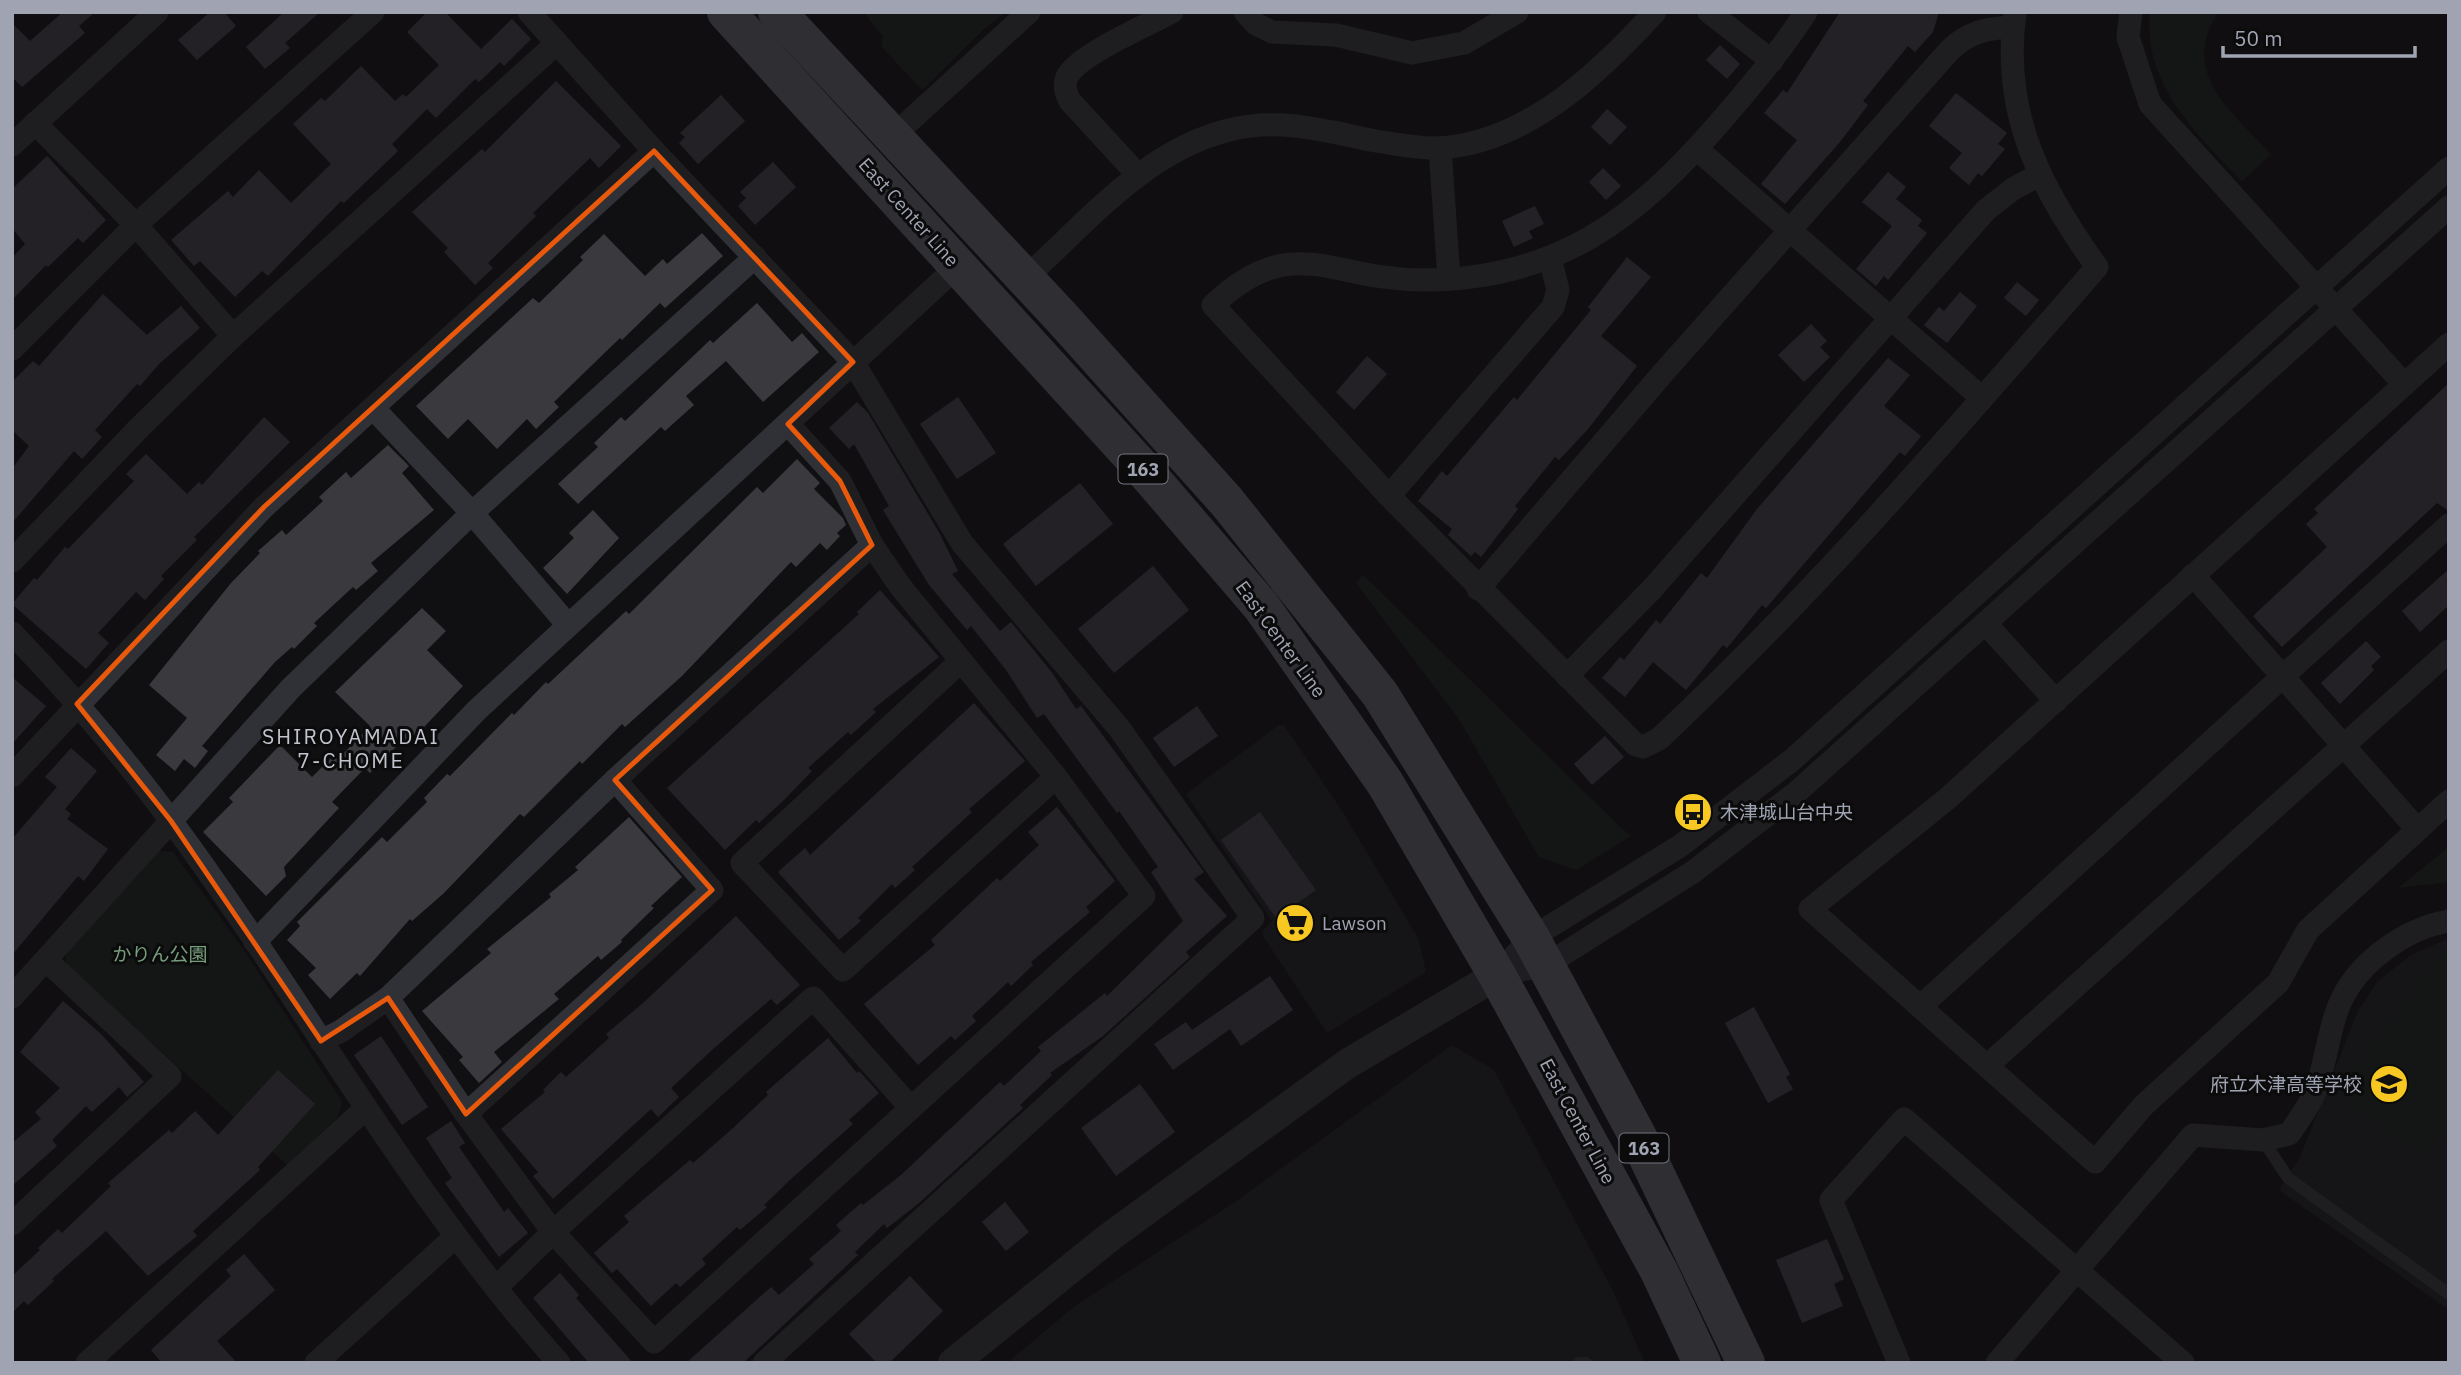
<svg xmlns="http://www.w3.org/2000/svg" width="2461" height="1375" viewBox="0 0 2461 1375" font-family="'IBM Plex Sans','Noto Sans JP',sans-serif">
<rect width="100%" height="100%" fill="#100f11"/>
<g fill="#1c1b1e">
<polygon points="1279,725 1284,725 1344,814 1418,938 1426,972 1327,1033 1263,936 1263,931 1272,921 1186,794"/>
<polygon points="2449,938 2449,1310 2279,1190 2300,1157 2358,1011 2378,981 2411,955"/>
<polygon points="1452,1045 1494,1070 1613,1291 1645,1363 1007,1363 1075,1306 1235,1202"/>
</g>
<g fill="#1a211b">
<polygon points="863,12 1006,12 984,29 922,90 882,47 883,36"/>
<path d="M2150,12L2217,14C2179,74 2233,113 2271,154L2242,181C2196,133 2143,84 2150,12Z"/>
<polygon points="1363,575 1619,826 1631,836 1576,870 1539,857 1459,719 1356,583"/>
<polygon points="2449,847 2449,904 2448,882 2398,888"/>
<polygon points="158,851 173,852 243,949 342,1102 338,1117 287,1165 66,965 66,952"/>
<polygon points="2449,945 2449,1124 2423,1158 2337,1092"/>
</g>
<g fill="#3a393e">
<polygon points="63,12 95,12 79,26 85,33 22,87 12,77 12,23 30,41"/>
<polygon points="210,12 224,12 236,26 197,60 178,40"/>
<polygon points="284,12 320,12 285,43 290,48 265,69 246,47"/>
<polygon points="427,12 445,12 481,49 512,19 531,39 504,66 500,62 479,82 475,79 436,118 427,109 392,144 398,151 344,203 341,201 268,276 262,271 235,297 200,261 194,266 171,240 228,191 233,197 259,170 291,203 331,164 293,124 321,98 325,101 361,66 395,101 403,94 406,97 439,65 407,32"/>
<polygon points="1840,12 1939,12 1933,32 1915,52 1908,46 1863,101 1868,105 1840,142 1785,204 1761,184 1797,140 1764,113 1783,90 1787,93"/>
<polygon points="1720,45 1740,64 1727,79 1706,60"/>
<polygon points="556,81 621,146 599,168 590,158 533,213 536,216 488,263 493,268 475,285 444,252 448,248 412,212 482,149 485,152"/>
<polygon points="1956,93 2007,133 1998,144 2005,149 1982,176 1978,173 1969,185 1949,168 1962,153 1929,126"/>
<polygon points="721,95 745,121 698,164 679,143 685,137 680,133"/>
<polygon points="1607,109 1627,127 1610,145 1591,127"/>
<polygon points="47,156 106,220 83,243 78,238 48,267 46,265 12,300 12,258 25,244 12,228 12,189"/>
<polygon points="773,162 796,187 755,225 738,206 746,198 740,192"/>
<polygon points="1603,168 1621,186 1606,200 1589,182"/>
<polygon points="1888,172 1906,187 1896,199 1922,220 1918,226 1927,233 1888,280 1884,276 1876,286 1856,269 1892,226 1862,202"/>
<polygon points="1535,206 1544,224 1529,231 1533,238 1514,247 1502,221"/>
<polygon points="702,233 723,256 665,308 660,303 622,340 620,338 554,402 559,407 536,429 527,419 497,449 468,419 448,439 416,406 533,298 539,303 583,260 580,257 604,234 645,276 663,259 667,264"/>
<polygon points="1627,257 1651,277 1601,336 1637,366 1588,429 1559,460 1555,457 1515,506 1518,509 1481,557 1475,552 1471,556 1448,535 1452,529 1418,501 1442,471 1447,476 1514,397 1517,400 1591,310 1588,307"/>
<polygon points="2017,282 2039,300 2026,316 2004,298"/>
<polygon points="1960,292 1977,306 1947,343 1924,325 1939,307 1944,311"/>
<polygon points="103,294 147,335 181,306 200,328 159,364 140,386 137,384 95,430 102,437 82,459 74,451 12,523 12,469 29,446 12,430 12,382 33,361 39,366"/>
<polygon points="757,303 792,342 802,333 819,352 763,402 726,361 686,396 694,405 665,431 661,427 578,504 558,484 598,447 594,443 621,417 625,421 710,340 713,343"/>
<polygon points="1811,324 1827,341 1820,347 1830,357 1804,382 1778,355"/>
<polygon points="1367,356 1387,374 1354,410 1336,392"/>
<polygon points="1888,358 1910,375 1884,406 1921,436 1905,456 1900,452 1766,608 1762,605 1727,648 1723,645 1686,690 1653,662 1625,697 1602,678 1620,657 1624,660 1656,620 1660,624 1701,573 1707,578 1757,509"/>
<polygon points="2449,383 2449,511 2437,503 2282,647 2253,616 2327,547 2306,524 2318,513 2314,509"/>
<polygon points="958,397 996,453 957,479 920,424"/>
<polygon points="857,402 868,413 940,534 958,571 952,574 1000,631 1011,622 1053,674 1076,709 1081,706 1204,872 1194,879 1227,916 1186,952 1190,957 1103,1036 1050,1073 1052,1075 1020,1105 1023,1108 919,1203 887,1228 884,1224 855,1252 858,1255 743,1363 686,1363 771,1287 779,1295 814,1264 809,1259 841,1231 836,1225 861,1203 863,1205 901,1175 1000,1082 1004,1086 1041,1051 1038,1047 1105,993 1107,996 1183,921 1151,872 1158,867 1119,811 1117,813 1044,714 1037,718 1006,670 971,626 967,630 929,585 883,510 889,506 854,444 849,449 829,428"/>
<polygon points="264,417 290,442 194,537 197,540 161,576 164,579 145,600 136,592 98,633 109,643 86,669 12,604 34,578 37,580 65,547 68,549 134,481 126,474 146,454 187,494 199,482 202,485"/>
<polygon points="388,445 409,466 402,473 434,510 371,563 378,571 356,590 353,587 314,623 317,626 294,649 292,647 275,662 202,746 208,751 195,768 184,759 175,771 156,755 187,718 149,685 231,583 260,553 258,551 282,530 286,535 323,501 319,497 346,472 351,478"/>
<polygon points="797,459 820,483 814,489 843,518 846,525 837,533 840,536 827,550 820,543 796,567 791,562 682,676 625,727 622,724 582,764 580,761 524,817 520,814 443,894 412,921 410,919 360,976 357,973 330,999 308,975 316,968 287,940 300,926 297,922 382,837 387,842 427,802 424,798 447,774 450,776 512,713 514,715 546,682 548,684 626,611 629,614 757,487 763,493"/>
<polygon points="1080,483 1113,524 1036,586 1003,544"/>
<polygon points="593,510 619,538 567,594 543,568 574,538 569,533"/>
<polygon points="1153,566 1189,610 1114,673 1078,629"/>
<polygon points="2449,569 2449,605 2420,632 2402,611"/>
<polygon points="880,590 939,657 873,709 876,712 851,735 848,732 808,768 812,771 784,800 759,823 756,820 725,850 667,788 859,614 857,612"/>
<polygon points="422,608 446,631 427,650 463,686 407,745 403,740 370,773 365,768 332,802 339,808 284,867 286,876 266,896 203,832 233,802 229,798 280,745 312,777 336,753 340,757 370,726 335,692"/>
<polygon points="2366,641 2381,657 2371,666 2374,670 2340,704 2321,683"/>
<polygon points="12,677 46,706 12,744"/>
<polygon points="974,703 1025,761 969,809 972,812 912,867 915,870 895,888 892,884 858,918 861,921 839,940 778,872 805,848 810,855"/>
<polygon points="1197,706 1218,736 1174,767 1153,738"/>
<polygon points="1605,736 1624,757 1592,785 1574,764"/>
<polygon points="71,748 97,771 65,809 71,814 67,819 108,849 84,881 78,876 12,955 12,839 57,787 45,777"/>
<polygon points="1057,807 1115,881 1086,907 1090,912 1031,962 1033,965 1011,986 1008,982 972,1016 976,1021 955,1040 951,1036 918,1065 864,1004 935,945 931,940 997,878 1000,881 1039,845 1028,832"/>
<polygon points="1260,812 1316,890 1276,918 1221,840"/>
<polygon points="629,817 682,877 651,906 654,908 621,940 622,942 601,960 598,956 554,994 559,999 494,1052 502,1062 479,1083 459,1060 463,1057 422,1011 491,953 487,949 551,897 549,894 578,870 575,867"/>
<polygon points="736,916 800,985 777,1005 771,999 713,1049 671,1088 679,1097 658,1117 651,1109 553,1199 533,1176 538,1172 501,1129 545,1092 543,1090 561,1072 566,1077 609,1038 606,1034 642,1004"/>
<polygon points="1270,976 1293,1010 1241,1046 1230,1029 1173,1070 1154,1044 1186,1022 1192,1030"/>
<polygon points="63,1001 101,1034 144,1082 127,1097 119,1087 92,1112 86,1106 52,1140 57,1146 12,1186 12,1143 41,1119 35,1112 60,1088 20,1052"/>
<polygon points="1754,1007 1790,1074 1786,1077 1793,1089 1768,1103 1725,1023"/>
<polygon points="381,1036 428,1107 402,1125 354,1055"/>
<polygon points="828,1038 857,1073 859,1071 879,1093 849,1120 853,1124 792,1178 764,1205 767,1207 740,1230 737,1227 702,1259 706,1264 680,1287 676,1283 651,1306 617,1269 612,1273 594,1253 629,1222 624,1216 690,1160 693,1163 732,1129 768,1095 766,1092"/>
<polygon points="278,1070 315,1104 258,1167 260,1170 193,1231 197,1236 148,1276 106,1231 52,1279 54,1281 28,1305 24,1301 12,1313 12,1276 40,1250 38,1248 58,1229 62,1233 111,1186 108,1183 169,1130 172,1133 195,1111 218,1135"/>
<polygon points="1140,1084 1175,1132 1116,1176 1081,1128"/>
<polygon points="451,1121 465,1143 459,1147 504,1212 508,1208 528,1233 499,1257 445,1183 452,1178 426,1138"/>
<polygon points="1005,1202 1029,1232 1006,1251 982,1222"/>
<polygon points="1827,1239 1844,1279 1834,1284 1843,1306 1802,1323 1776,1260"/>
<polygon points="244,1254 275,1290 217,1341 237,1363 162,1363 151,1350 231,1276 226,1270"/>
<polygon points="560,1273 579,1295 576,1298 633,1363 589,1363 533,1298"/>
<polygon points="910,1276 943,1311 889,1363 877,1363 849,1334"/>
</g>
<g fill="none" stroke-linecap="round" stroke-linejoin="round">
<g stroke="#303136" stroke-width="12">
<polyline points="2263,1140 2288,1178 2449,1294"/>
<polyline points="1579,1363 1586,1363"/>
</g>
<g stroke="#303136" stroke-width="23">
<polyline points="529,12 654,151 853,362 962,543 1119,728 1253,918 764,1363"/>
<polyline points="1245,12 1256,24 1272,32 1336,35 1412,53 1464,43 1517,12"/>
<polyline points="1709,12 1772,61"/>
<path d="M1806,12C1781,51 1751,86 1721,121C1636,219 1558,280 1422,280C1331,280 1292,230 1213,305L1389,496L1636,745L1643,747L1659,739C1816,592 1956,429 2097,267C2040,188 2001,113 2015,12"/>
<polyline points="2131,12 2128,37 2150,104 2403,383"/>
<polyline points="35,123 136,225 233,336"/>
<polyline points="893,136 1029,12"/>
<polyline points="12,145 157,12"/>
<polyline points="1440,148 1449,278"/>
<polyline points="1697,149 1982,398"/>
<path d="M1137,174L1070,101C1065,92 1063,84 1068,75C1082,53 1148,25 1172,12"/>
<path d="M1025,278C1087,223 1144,151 1229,130C1280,117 1326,131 1376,141C1396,144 1418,149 1439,148C1527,143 1599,73 1655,12"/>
<polyline points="2449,344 1947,799 1810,909 2095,1162 2144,1105 2278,983 2308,930 2449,801"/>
<polyline points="12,349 136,225 373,12"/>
<polyline points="373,408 472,513 568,625"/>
<polyline points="788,424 840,481 872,545"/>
<polyline points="1389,496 1553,307 1558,290 1550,258"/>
<polyline points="12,561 138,429 233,336 557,43"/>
<polyline points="2193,575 2417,829"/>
<path d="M1478,589L1663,373L1949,51C1968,32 1987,28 2013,27"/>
<polyline points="1987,625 2056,701"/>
<path d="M12,633C69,692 123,756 172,822C304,1001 410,1197 559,1363"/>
<polyline points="961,661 742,863 843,970 1056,777"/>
<polyline points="1567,676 1652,589 1986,210 2013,189 2039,175"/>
<polyline points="12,776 264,507 654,151"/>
<polyline points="255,942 477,710 958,266"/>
<polyline points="1497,975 1531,938 1680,846 1792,760 2449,168"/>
<polyline points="1497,975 1546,965 1693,872 1797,792 2449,207"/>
<polyline points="12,997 291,688 472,513 755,257"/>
<polyline points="388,998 466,1114 712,890 615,780"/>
<polyline points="1921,1006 2449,525"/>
<polyline points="321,1041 341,1031 388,998 615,780 872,545 900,586 1056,777 1144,896 654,1342 553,1232 497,1287"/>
<polyline points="1988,1065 2449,651"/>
<polyline points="466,1114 553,1232 813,998 911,1108"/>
<polyline points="12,1224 170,1076 46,960"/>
<polyline points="87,1363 365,1109"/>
<polyline points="316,1363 455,1237"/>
<polyline points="1899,1363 1831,1200 1904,1119 2183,1363"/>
<path d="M1997,1363L2193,1135L2263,1140L2289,1134C2296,1124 2304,1113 2310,1102C2326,1073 2326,1035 2340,1003C2358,962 2406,928 2449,921"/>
</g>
<polyline stroke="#303136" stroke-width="30" points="953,1363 1111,1236 1347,1064 1497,975"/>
<g stroke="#54565e" stroke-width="38">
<polyline points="726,12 1144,470 1261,606 1385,783 1497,975 1659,1271 1702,1363"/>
<polyline points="777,12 1062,318 1227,502 1380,694 1531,938 1637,1135 1746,1363"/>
</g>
</g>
<path d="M0 0H2461V1375H0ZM654,151L853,362L788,424L840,481L872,545L615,780L712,890L466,1114L388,998L321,1041L171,821L77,704L264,507Z" fill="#100f11" fill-opacity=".55" fill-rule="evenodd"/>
<path fill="none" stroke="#e8590c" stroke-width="5" stroke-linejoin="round" d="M654,151L853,362L788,424L840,481L872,545L615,780L712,890L466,1114L388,998L321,1041L171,821L77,704L264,507Z"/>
<defs>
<symbol id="bus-disc" viewBox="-11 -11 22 22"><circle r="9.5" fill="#f7c722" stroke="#0b0b0c"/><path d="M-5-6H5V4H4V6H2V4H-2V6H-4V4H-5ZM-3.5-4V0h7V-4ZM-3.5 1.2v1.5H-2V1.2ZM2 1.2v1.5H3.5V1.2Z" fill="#111"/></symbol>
<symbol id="supermarket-disc" viewBox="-11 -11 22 22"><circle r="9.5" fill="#f7c722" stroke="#0b0b0c"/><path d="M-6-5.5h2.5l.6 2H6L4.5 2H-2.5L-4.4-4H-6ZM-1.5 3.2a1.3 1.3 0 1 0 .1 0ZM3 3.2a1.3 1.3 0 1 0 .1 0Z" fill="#111"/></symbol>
<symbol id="school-disc" viewBox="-11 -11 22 22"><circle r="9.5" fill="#f7c722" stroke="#0b0b0c"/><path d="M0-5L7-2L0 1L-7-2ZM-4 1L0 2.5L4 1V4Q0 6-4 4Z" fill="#111"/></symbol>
</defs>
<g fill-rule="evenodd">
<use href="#bus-disc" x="1671" y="790" width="44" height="44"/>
<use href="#supermarket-disc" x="1273" y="901" width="44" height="44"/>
<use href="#school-disc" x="2367" y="1062" width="44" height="44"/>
</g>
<g text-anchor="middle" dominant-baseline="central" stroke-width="6" stroke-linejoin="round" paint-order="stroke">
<g fill="#0b0b0c" stroke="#737680" stroke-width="2">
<rect x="1118.5" y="454.5" width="49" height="29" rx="5"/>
<rect x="1619.5" y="1133.5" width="49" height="29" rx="5"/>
</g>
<g font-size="18" font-weight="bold" fill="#a0a4b2">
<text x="1143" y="469">163</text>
<text x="1644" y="1148">163</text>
</g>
<g font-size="19" fill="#a0a4b2" stroke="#0b0b0c">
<text transform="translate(909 212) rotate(48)">East Center Line</text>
<text transform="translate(1281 639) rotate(54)">East Center Line</text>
<text transform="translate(1578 1121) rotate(62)">East Center Line</text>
</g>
<g font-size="19" fill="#a0a4b2" stroke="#0b0b0c" text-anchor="start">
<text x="1720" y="812">木津城山台中央</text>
<text x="1322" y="923">Lawson</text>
<text x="2362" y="1084" text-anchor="end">府立木津高等学校</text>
</g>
<g font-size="19" fill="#769e7d" stroke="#0b0b0c">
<text x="160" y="954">かりん公園</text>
</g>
<g font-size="21" letter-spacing="2" fill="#c1c3ce" stroke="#0b0b0c">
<text x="351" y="736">SHIROYAMADAI<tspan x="351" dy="24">7-CHOME</tspan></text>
</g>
</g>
<rect width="2461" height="1375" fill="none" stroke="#a0a4b2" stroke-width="28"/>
<path d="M2223 46v10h192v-10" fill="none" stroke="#a0a4b2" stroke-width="3.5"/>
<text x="2234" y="46" font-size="21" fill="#a0a4b2" stroke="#0b0b0c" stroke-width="5" paint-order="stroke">50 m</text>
</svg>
